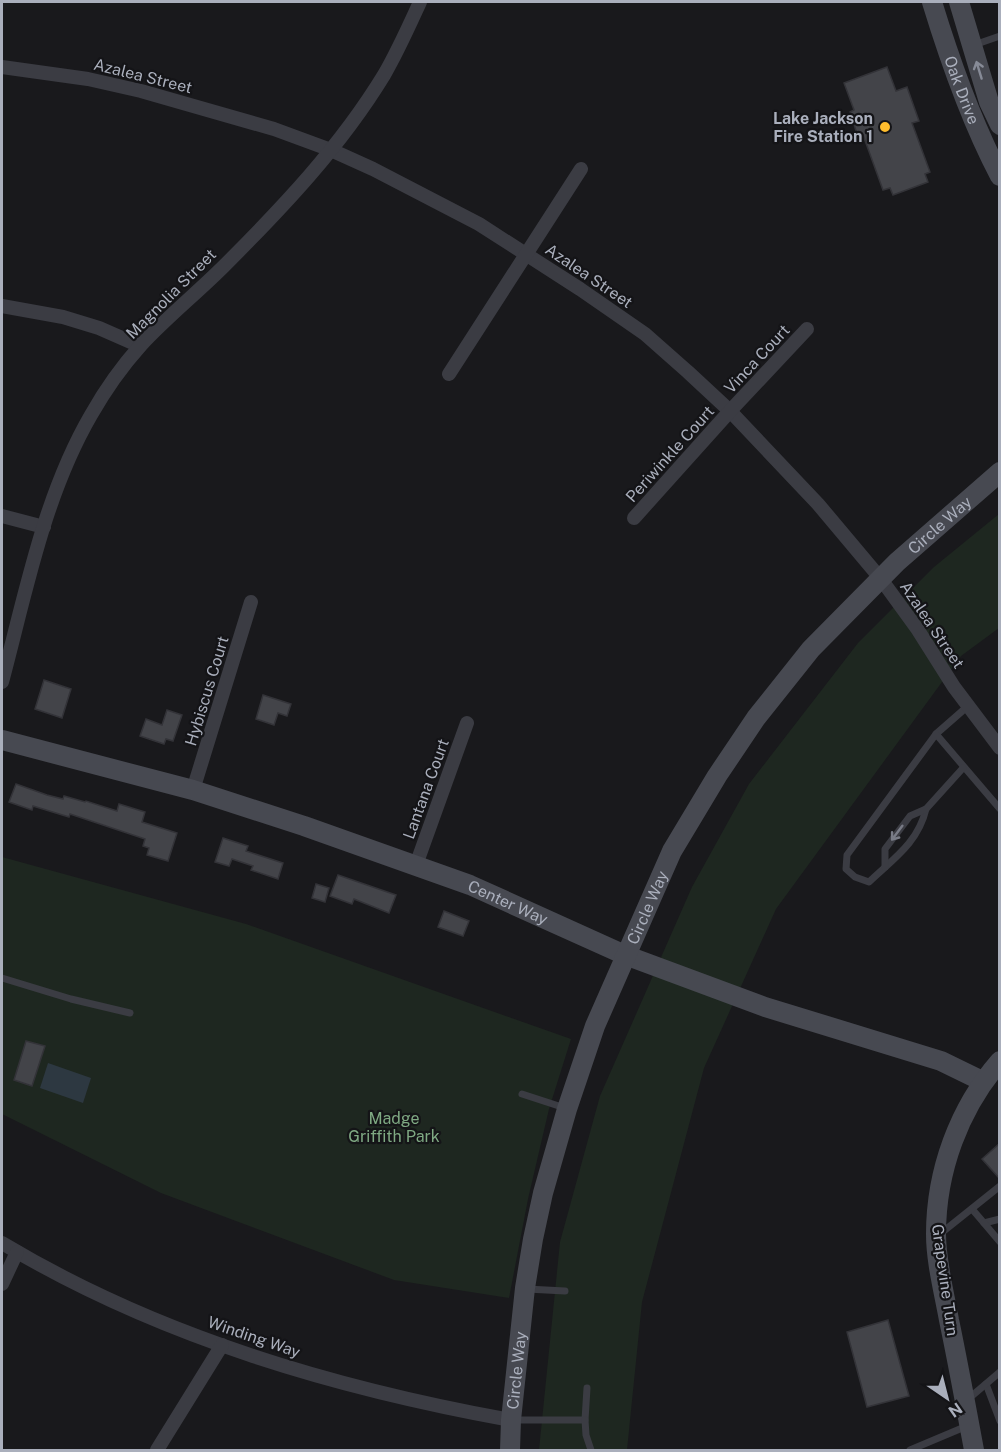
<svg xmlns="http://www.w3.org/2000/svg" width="1001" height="1452" viewBox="0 0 1001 1452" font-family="'Public Sans',sans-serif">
<rect width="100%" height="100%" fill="#19191c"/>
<g fill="#1e2720">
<polygon points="999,514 999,628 961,656 776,909 704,1068 642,1302 627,1450 539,1450 560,1242 600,1096 692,887 749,784 858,643 934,567"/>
<polygon points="2,857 246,924 571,1039 549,1109 528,1199 509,1298 394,1280 161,1193 2,1114"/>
</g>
<polygon fill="#2d3841" points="48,1063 91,1078 83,1103 40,1088"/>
<g fill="#434449" stroke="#333338" stroke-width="1.5">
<polygon points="887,67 896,91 907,87 919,121 912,123 930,172 925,174 928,182 893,195 890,188 883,190 863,135 858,137 850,112 854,110 844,83"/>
<polygon points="44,680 71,689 62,718 35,709"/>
<polygon points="263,695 291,704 287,716 278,713 274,725 256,719"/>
<polygon points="167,710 182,715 173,741 166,739 164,744 140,736 146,719 162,725"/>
<polygon points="16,784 47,795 63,799 64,796 85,802 86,801 117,811 119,804 145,812 142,822 177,833 168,861 147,855 149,848 143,846 145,839 70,814 69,817 33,806 32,810 9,802"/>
<polygon points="223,838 248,846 246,851 283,863 278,879 251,870 253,866 232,859 229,866 215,862"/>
<polygon points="338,875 396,895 389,913 354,899 352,904 330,896"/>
<polygon points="316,884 329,888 325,902 312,898"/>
<polygon points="444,911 469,921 463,936 438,927"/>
<polygon points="26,1041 45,1046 32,1086 14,1080"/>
<polygon points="999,1144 999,1178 982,1159"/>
<polygon points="888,1320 909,1396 867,1407 847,1332"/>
</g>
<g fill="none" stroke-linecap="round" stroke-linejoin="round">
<g stroke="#3b3c43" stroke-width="7">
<polyline points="974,45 1000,36"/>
<polyline points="936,734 968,706"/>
<path d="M926,809C918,843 893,859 869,882L855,877L846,869L847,855L936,734L1000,809"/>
<polyline points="885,867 885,849 910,816 926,809 963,768"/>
<polyline points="2,978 71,999 130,1013"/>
<polyline points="522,1094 565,1108"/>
<polyline points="972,1209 984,1223 1000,1219"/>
<polyline points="984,1223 1000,1242"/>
<polyline points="940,1234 1000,1186"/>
<polyline points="527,1289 565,1291"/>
<polyline points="986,1384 1000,1421"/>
<polyline points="967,1400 1000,1372"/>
<polyline points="513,1420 585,1420 587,1388"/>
<polyline points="585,1420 586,1435 591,1450"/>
<polyline points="910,1450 967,1426"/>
</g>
<g stroke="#3b3c43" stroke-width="14">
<polyline points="2,67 88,79 141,91 274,129 331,150 373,169 479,224 580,289 645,334 688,372 730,411 818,504 881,579 918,630 954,687 1000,748"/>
<polyline points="2,306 63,317 99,328 140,346"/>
<polyline points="449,374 581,169"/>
<polyline points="2,516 44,527"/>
<polyline points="634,518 730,411 807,329"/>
<path d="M2,682C26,592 44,496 91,415C104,392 124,364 141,345C167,317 197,293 224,266C283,207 340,147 384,75C398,51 409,26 420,2"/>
<polyline points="193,790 251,602"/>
<polyline points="416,865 467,723"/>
<path d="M2,1243C157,1336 334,1388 511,1420"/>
<polyline points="2,1284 17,1252"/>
<polyline points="157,1450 222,1345"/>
</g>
<g stroke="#474951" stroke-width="20">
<path id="s1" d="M932,2C950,61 971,121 1000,176"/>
<polyline points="959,2 989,102 1000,125"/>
<path id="s2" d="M2,740L193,790L304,826L470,885L625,955L765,1007L941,1061L982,1081"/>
<path id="s3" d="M510,1450L511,1420L525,1288L533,1239L543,1193L567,1109L595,1026L672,851L717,776L756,718L811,649L897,562L1000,472"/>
<path d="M974,1450C966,1407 958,1363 949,1320C944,1292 936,1262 936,1234C936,1171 959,1108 1000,1061"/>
</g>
</g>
<defs><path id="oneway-shaft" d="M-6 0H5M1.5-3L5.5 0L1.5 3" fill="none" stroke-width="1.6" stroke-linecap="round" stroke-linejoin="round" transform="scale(1.5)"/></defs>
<use stroke="#878b97" href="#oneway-shaft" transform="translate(979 70) rotate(-107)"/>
<use stroke="#787b86" href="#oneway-shaft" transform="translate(897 833) rotate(127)"/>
<circle fill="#ffbd2d" stroke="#141417" stroke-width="2" cx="885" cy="127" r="6"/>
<g text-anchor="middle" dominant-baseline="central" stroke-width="4.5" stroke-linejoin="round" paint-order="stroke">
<g font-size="16" fill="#aaafbc" stroke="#141417">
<text transform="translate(143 76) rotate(14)">Azalea Street</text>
<text stroke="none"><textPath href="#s1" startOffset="93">Oak Drive</textPath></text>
<text transform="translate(589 276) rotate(34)">Azalea Street</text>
<text transform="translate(171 294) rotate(-45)">Magnolia Street</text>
<text transform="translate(757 359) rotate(-47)">Vinca Court</text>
<text transform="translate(670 454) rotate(-48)">Periwinkle Court</text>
<text stroke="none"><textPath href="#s3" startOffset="1050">Circle Way</textPath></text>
<text transform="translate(932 625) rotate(56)">Azalea Street</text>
<text transform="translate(207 691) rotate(-73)">Hybiscus Court</text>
<text transform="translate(426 789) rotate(-70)">Lantana Court</text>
<text stroke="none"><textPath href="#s2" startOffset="532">Center Way</textPath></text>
<text stroke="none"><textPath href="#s3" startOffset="564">Circle Way</textPath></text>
<text transform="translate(945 1280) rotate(82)">Grapevine Turn</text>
<text transform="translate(254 1337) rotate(19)">Winding Way</text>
<text stroke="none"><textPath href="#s3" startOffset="80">Circle Way</textPath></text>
</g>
<g font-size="16" font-weight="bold" fill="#aaafbc" stroke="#141417" text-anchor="end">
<text x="873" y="118">Lake Jackson<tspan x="873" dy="18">Fire Station 1</tspan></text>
</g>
<g font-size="16" fill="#7fa983" stroke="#141417">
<text x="394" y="1118">Madge<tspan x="394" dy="18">Griffith Park</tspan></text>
</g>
</g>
<rect width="1001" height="1452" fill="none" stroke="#aaafbc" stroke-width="6"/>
<g transform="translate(947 1398) rotate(145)" stroke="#141417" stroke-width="4.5" paint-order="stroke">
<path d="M0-4.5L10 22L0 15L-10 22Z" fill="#aaafbc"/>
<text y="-9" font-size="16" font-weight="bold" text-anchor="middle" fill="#aaafbc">N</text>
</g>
</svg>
